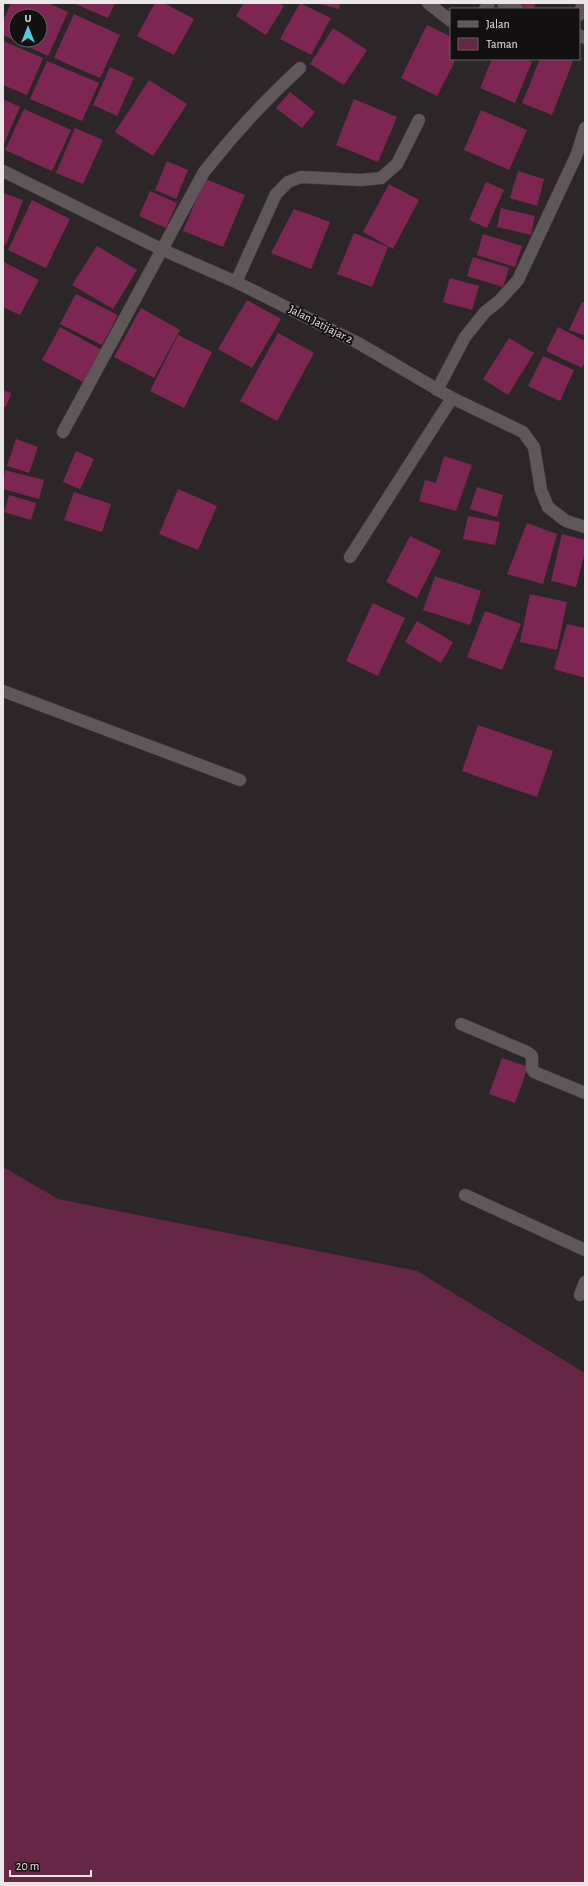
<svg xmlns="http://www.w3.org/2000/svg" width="588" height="1886" viewBox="0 0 588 1886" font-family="'Alegreya Sans',sans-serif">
<rect width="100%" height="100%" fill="#2d2628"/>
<polygon fill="#652745" points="3,1167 58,1199 417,1271 585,1373 585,1883 3,1883"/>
<g fill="#7e2653" fill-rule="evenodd">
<path d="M11,3H48L68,12L48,56L3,35V21ZM16,16H40V40H16Z"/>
<polygon points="73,3 115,3 108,18"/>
<polygon points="155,3 164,3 194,19 174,55 137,36"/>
<polygon points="244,3 278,3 284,6 266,35 236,16"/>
<polygon points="300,3 331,18 311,55 280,39"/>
<polygon points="316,3 340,3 339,9"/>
<polygon points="523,3 536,3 533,9 522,6"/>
<polygon points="74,14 120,35 100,78 54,58"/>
<polygon points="427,25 451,37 451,59 456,59 437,96 401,78"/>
<polygon points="333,28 367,50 344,85 310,64"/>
<polygon points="3,41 43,58 27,95 3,85"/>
<polygon points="492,59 526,59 532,62 515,103 480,88"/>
<polygon points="540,59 567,59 573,61 552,115 522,103"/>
<polygon points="47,61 99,83 82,121 30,99"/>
<polygon points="110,67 134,78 117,116 93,105"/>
<polygon points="149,80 187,104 153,156 115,132"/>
<polygon points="290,92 315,112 302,128 276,108"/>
<polygon points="3,99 20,107 3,146"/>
<polygon points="354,99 397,117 378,162 336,145"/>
<polygon points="24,109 71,130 52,171 5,150"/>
<polygon points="481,110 527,130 509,170 464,150"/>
<polygon points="75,128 103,140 83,184 56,173"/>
<polygon points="167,161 188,170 176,199 155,190"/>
<polygon points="518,171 544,179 537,206 510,198"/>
<polygon points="205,179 245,195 223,247 183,231"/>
<polygon points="486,182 504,190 487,228 469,220"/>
<polygon points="389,184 419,200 393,249 363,232"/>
<polygon points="150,191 177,203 166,228 139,216"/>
<polygon points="3,193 23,200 6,245 3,244"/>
<polygon points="32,200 70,219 46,268 8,250"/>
<polygon points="501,208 535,216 531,235 497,227"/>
<polygon points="294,209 330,222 311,269 271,253"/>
<polygon points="354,233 388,247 372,287 337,274"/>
<polygon points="483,234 522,246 515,267 477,255"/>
<polygon points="97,246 137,270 113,309 72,285"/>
<polygon points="473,257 509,268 503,287 467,276"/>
<polygon points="4,262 39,280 20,315 3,307"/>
<polygon points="450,278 479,286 472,310 443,302"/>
<polygon points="76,294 118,315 102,345 60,324"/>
<polygon points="247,300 281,319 252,368 218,349"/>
<polygon points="582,302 585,303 585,336 569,330"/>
<polygon points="141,308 180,330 154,378 114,357"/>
<polygon points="60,327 102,350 85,383 42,360"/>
<polygon points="558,327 585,341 585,362 582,368 546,351"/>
<polygon points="278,333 314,353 277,421 240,401"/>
<polygon points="178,335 212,352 184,408 150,391"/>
<polygon points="509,338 534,353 508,395 483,379"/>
<polygon points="543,356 574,370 560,401 528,386"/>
<polygon points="3,390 11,393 6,407 3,406"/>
<polygon points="16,439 38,447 29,473 7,466"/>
<polygon points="76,451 94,459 80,489 63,482"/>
<polygon points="444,456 472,465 456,511 419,501 425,480 436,483"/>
<polygon points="5,470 44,480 39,499 3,489"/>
<polygon points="477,487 503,495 497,517 470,509"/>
<polygon points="178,489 217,506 198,550 159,534"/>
<polygon points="74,492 111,504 102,532 64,520"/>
<polygon points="9,495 36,503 31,520 4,512"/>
<polygon points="468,516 500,522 495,545 463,539"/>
<polygon points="527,523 557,534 543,584 507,574"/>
<polygon points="562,534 585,540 585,551 576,587 551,581"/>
<polygon points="410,536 441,551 417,598 386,582"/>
<polygon points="435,576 481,591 470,625 423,610"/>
<polygon points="530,594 567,602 557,650 520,642"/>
<polygon points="373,603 405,618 378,676 346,661"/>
<polygon points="485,611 521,624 502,670 467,657"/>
<polygon points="417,621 453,642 441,663 405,642"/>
<polygon points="567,624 585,628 585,678 554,669"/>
<polygon points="478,725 553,751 537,797 462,771"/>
<polygon points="502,1058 528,1067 515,1103 489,1094"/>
</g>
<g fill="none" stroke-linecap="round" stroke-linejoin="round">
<defs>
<g id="minor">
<polyline points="428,3 451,21"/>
<polyline points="503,3 517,9"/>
<polyline points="485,9 489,3"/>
<polyline points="579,15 583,3"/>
<polyline points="579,35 585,38"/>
<polyline points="3,171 163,250 236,282 360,344 452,398 523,432 534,447 541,490 548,507 566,521 585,527"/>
<polyline points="236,282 276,194 288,182 301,177 361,180 381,178 397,164 419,120"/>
<polyline points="437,390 465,337 485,312 499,301 518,280 577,154 585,128"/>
<path d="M63,432L204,172C233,135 265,100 300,68"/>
<polyline points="350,557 452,398"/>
<polyline points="3,691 240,780"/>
<polyline points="461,1024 527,1052 532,1056 532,1069 534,1072 585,1093"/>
<polyline points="465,1195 585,1250"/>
<polyline points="580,1295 585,1282"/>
</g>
</defs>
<use href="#minor" stroke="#484244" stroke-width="13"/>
<use href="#minor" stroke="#5f575a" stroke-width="12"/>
</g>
<g text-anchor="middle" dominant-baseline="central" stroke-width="4" stroke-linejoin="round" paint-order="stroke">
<g font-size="12" fill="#eae5e7" stroke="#131011">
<text transform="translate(321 324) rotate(27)">Jalan Jatijajar 2</text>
</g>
</g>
<rect width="588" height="1886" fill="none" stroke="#eae5e7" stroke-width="8"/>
<rect x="450" y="8" width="130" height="52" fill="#131011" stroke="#696567"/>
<rect x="458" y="21" width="20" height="6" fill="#5f575a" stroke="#696567"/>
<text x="486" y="28" font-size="12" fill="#eae5e7">Jalan</text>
<rect x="458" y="38" width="20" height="12" fill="#652745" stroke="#696567"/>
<text x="486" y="48" font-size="12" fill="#eae5e7">Taman</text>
<g transform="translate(28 28)"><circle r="19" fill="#131011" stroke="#696567"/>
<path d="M0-3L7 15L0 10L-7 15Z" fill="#56c9e0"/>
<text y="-6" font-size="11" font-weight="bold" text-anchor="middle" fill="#eae5e7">U</text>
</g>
<path d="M10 1870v6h81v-6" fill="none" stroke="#eae5e7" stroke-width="2"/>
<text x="16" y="1870" font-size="12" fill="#eae5e7" stroke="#131011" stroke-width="3" paint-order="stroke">20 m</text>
</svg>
